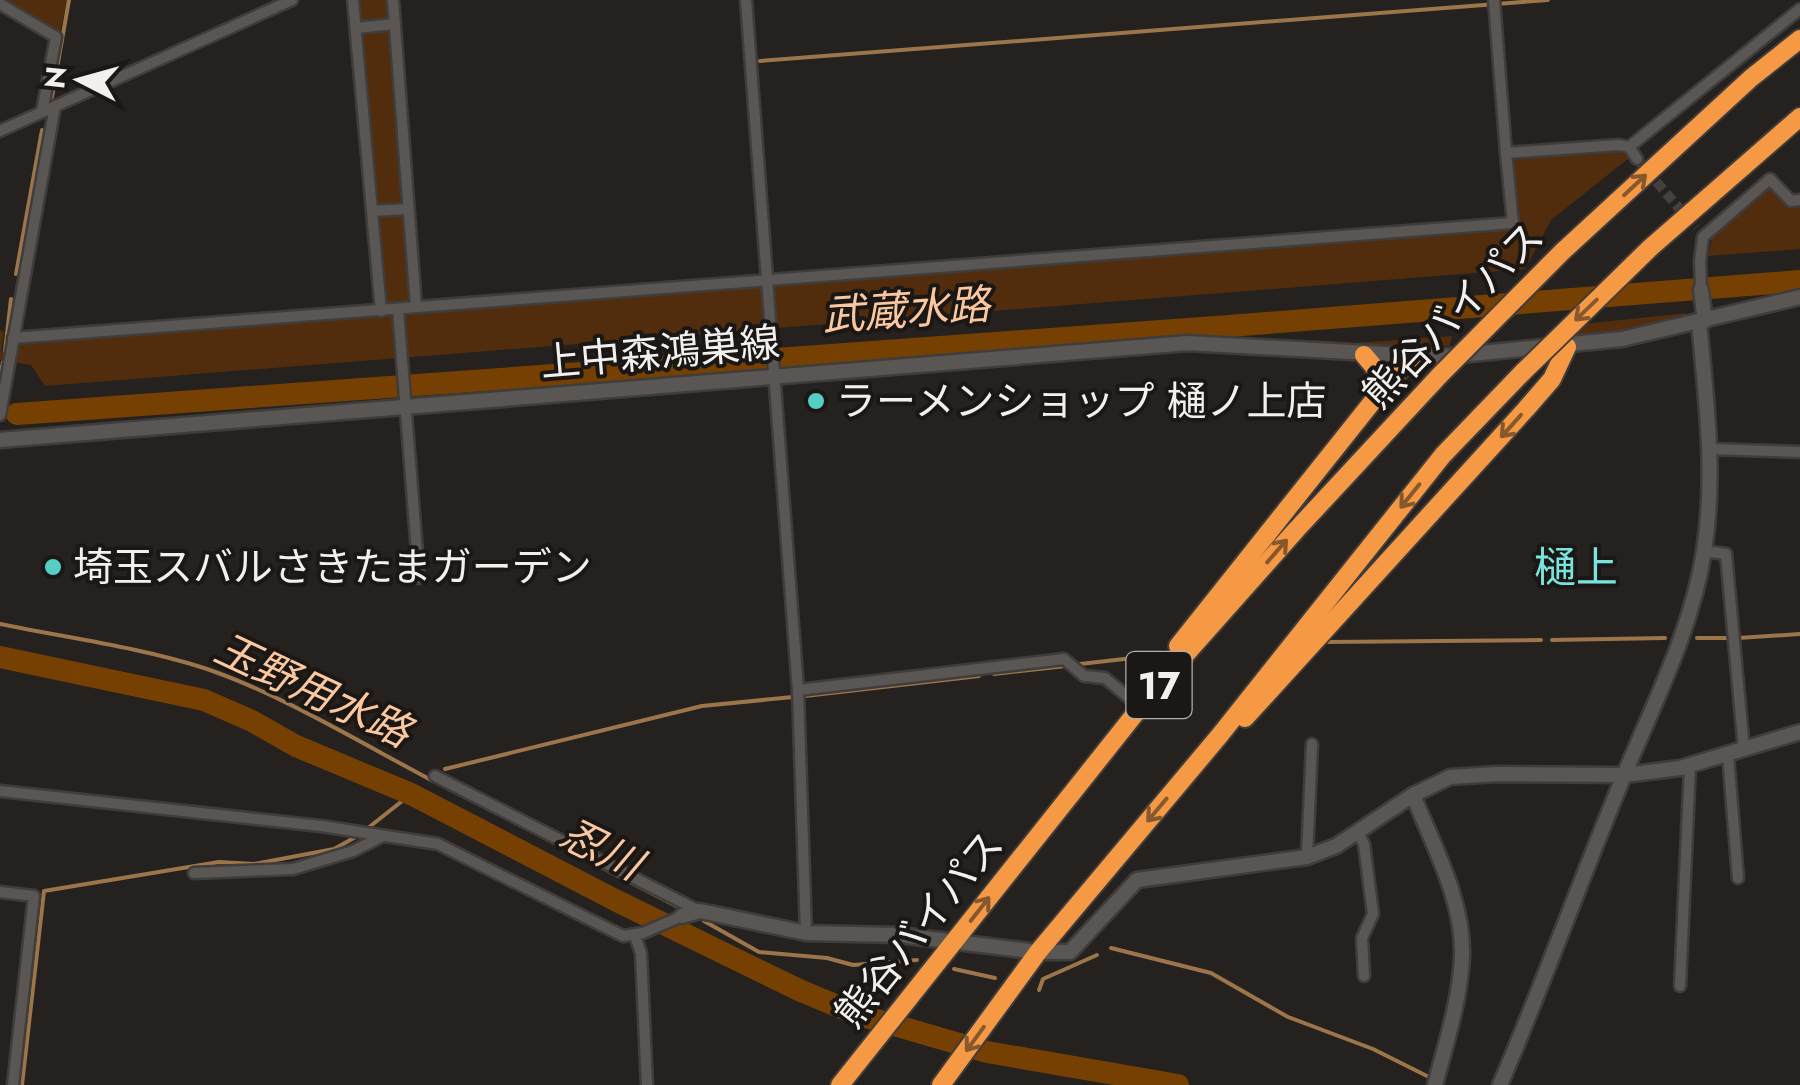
<svg xmlns="http://www.w3.org/2000/svg" width="1800" height="1085" viewBox="0 0 1800 1085" font-family="Jost,'Noto Sans JP',sans-serif">
<rect width="100%" height="100%" fill="#24211f"/>
<g fill="#512d0d">
<polygon points="2,0 67,0 60,32"/>
<polygon points="351,0 395,0 420,309 746,285 776,286 1513,226 1511,157 1611,148 1621,150 1629,158 1551,220 1525,269 45,386 31,365 0,360 0,330 4,332 1,351 17,352 20,342 376,315"/>
<polygon points="1764,189 1774,190 1800,205 1800,249 1708,256 1712,238"/>
<polygon points="1686,313 1686,317 1634,330 1578,336 1577,330 1583,324"/>
<polygon points="1452,336 1450,346 1395,349 1313,343 1313,340 1355,343"/>
</g>
<g fill="none" stroke-linecap="round" stroke-linejoin="round">
<g stroke="#9c754a" stroke-width="4">
<polyline points="760,61 1548,0"/>
<polyline points="52,97 69,0"/>
<polyline points="16,274 42,130"/>
<polyline points="5,351 11,299"/>
<polyline points="0,376 3,362"/>
<path d="M0,624C68,638 138,647 204,668C279,693 363,744 433,781"/>
<polyline points="1697,638 1730,638"/>
<polyline points="1738,638 1800,634"/>
<polyline points="1552,640 1665,638"/>
<polyline points="1326,642 1541,640"/>
<polyline points="1080,664 1133,658"/>
<polyline points="994,674 1066,666"/>
<polyline points="805,696 979,676"/>
<polyline points="445,769 702,706 793,697"/>
<polyline points="464,796 682,909"/>
<polyline points="368,828 411,794"/>
<polyline points="704,921 759,952 827,958 853,965 917,960"/>
<polyline points="1111,948 1211,973 1288,1017 1373,1049 1431,1078"/>
<polyline points="954,969 995,978"/>
<polyline points="1039,990 1043,979 1097,955"/>
<polyline points="22,1085 44,891 219,862 254,864 334,849 361,834"/>
</g>
<g stroke="#774003" stroke-width="22">
<polyline points="17,414 1229,326 1800,281"/>
<polyline points="0,657 204,700 252,721 296,746 411,794 615,900 799,990 856,1014 987,1052 1178,1085"/>
</g>
<polyline stroke="#43403e" stroke-width="10" stroke-dasharray="10 5" stroke-linecap="butt" points="1637,159 1696,228"/>
<defs>
<g id="street">
<polyline points="353,0 381,311"/>
<polyline points="393,0 416,307"/>
<polyline points="746,0 798,690 806,933"/>
<polyline points="1494,0 1506,153"/>
<polyline points="0,4 56,37 42,112"/>
<polyline points="356,28 394,24"/>
<polyline points="0,131 292,0"/>
<polyline points="1629,147 1800,9"/>
<polyline points="372,211 408,209"/>
<polyline points="1701,290 1700,261 1703,237 1770,179 1791,201 1800,200"/>
<polyline points="398,309 419,578"/>
<polyline points="13,338 1513,223 1506,153 1619,145 1629,147 1637,159"/>
<polyline points="0,415 55,106"/>
<polyline points="1709,449 1800,452"/>
<polyline points="1704,551 1726,554 1744,750"/>
<polyline points="798,690 1064,659 1084,676 1105,678 1140,707"/>
<polyline points="1728,755 1738,878"/>
<polyline points="435,776 699,911"/>
<polyline points="0,791 321,826 438,844 623,936 643,933 682,916"/>
<polyline points="1358,833 1364,844 1373,914 1362,938 1364,976"/>
<polyline points="1307,857 1312,744"/>
<polyline points="194,873 293,869 353,851 383,836"/>
<polyline points="0,892 34,896 13,1085"/>
<polyline points="635,936 641,953 647,1085"/>
<polyline points="1680,986 1690,766"/>
</g>
<g id="secondary">
<polyline points="1701,290 1705,321"/>
<polyline points="0,440 1188,343 1441,357 1622,339 1800,297"/>
<path d="M1413,795C1433,845 1464,901 1462,957C1460,1000 1446,1043 1435,1085"/>
<polyline points="682,916 700,911 806,933 899,935 1038,952 1070,952 1137,880 1307,857 1336,846 1413,795 1450,777 1497,774 1624,775 1680,768 1800,732"/>
<path d="M1500,1085C1544,982 1582,876 1625,773C1655,701 1692,629 1704,551C1716,475 1706,398 1699,322"/>
</g>
<g id="highway">
<polyline points="1650,248 1800,117"/>
<polyline points="1563,251 1751,78 1800,39"/>
<polyline points="1364,355 1379,373 1381,391"/>
<polyline points="1178,646 1381,391 1412,357"/>
<polyline points="1245,718 1526,409 1552,379 1567,347"/>
<polyline points="840,1085 1154,690 1297,529 1440,375"/>
<polyline points="941,1085 1038,952 1220,735 1443,455 1523,372"/>
</g>
</defs>
<use href="#street" stroke="#3f3d3b" stroke-width="15"/>
<use href="#secondary" stroke="#3f3d3b" stroke-width="19"/>
<use href="#highway" stroke="#3f3d3b" stroke-width="22"/>
<use href="#street" stroke="#5a5654" stroke-width="10"/>
<use href="#secondary" stroke="#5a5654" stroke-width="14"/>
<use href="#highway" stroke="#f59945" stroke-width="18"/>
<defs>
<g id="highway-bridge">
<polyline points="1523,372 1650,248"/>
<polyline points="1440,375 1563,251"/>
</g>
</defs>
<use href="#highway-bridge" stroke="#3f3d3b" stroke-width="22" stroke-linecap="butt"/>
<use href="#highway-bridge" stroke="#f59945" stroke-width="18"/>
</g>
<defs><path id="oneway-shaft" d="M-6 0H5M1.5-3L5.5 0L1.5 3" fill="none" stroke-width="1.6" stroke-linecap="round" stroke-linejoin="round" transform="scale(2.5)"/></defs>
<g stroke="#88582d">
<use href="#oneway-shaft" transform="translate(1635 185) rotate(-43)"/>
<use href="#oneway-shaft" transform="translate(1586 310) rotate(136)"/>
<use href="#oneway-shaft" transform="translate(1511 426) rotate(132)"/>
<use href="#oneway-shaft" transform="translate(1410 496) rotate(129)"/>
<use href="#oneway-shaft" transform="translate(1277 551) rotate(-49)"/>
<use href="#oneway-shaft" transform="translate(1157 810) rotate(130)"/>
<use href="#oneway-shaft" transform="translate(980 909) rotate(-52)"/>
<use href="#oneway-shaft" transform="translate(975 1039) rotate(126)"/>
</g>
<g fill="#55cec5" stroke="#1a1715" stroke-width="4">
<circle cx="816" cy="401" r="10"/>
<circle cx="53" cy="567" r="10"/>
</g>
<g text-anchor="middle" dominant-baseline="central" stroke-width="8" stroke-linejoin="round" paint-order="stroke">
<rect fill="#1a1715" stroke="#b1afad" stroke-width="2.5" x="1126.5" y="652" width="65" height="66" rx="8"/>
<g font-size="38" font-weight="bold" fill="#f2f0ee">
<text x="1159" y="685">17</text>
</g>
<g font-size="40" fill="#f2f0ee" stroke="#1a1715">
<text transform="translate(1453 315) rotate(-46)">熊谷バイパス</text>
<text transform="translate(660 352) rotate(-5)">上中森鴻巣線</text>
<text transform="translate(919 929) rotate(-51)">熊谷バイパス</text>
</g>
<g font-size="40" fill="#f2f0ee" stroke="#1a1715" text-anchor="start">
<text x="836" y="401">ラーメンショップ 樋ノ上店</text>
<text x="73" y="567">埼玉スバルさきたまガーデン</text>
</g>
<g font-size="42" font-style="italic" fill="#fac7a0" stroke="#1a1715">
<text transform="translate(906 310) rotate(-4)">武蔵水路</text>
<text transform="translate(313 690) rotate(25)">玉野用水路</text>
<text transform="translate(601 849) rotate(26)">忍川</text>
</g>
<g font-size="42" fill="#7ae4dc" stroke="#1a1715">
<text x="1576" y="567">樋上</text>
</g>
</g>
<g transform="translate(80 80) rotate(276)" stroke="#1a1715" stroke-width="8" paint-order="stroke">
<path d="M0-8L18 38L0 25L-18 38Z" fill="#f2f0ee"/>
<text y="-15" font-size="28" font-weight="bold" text-anchor="middle" fill="#f2f0ee">N</text>
</g>
</svg>
